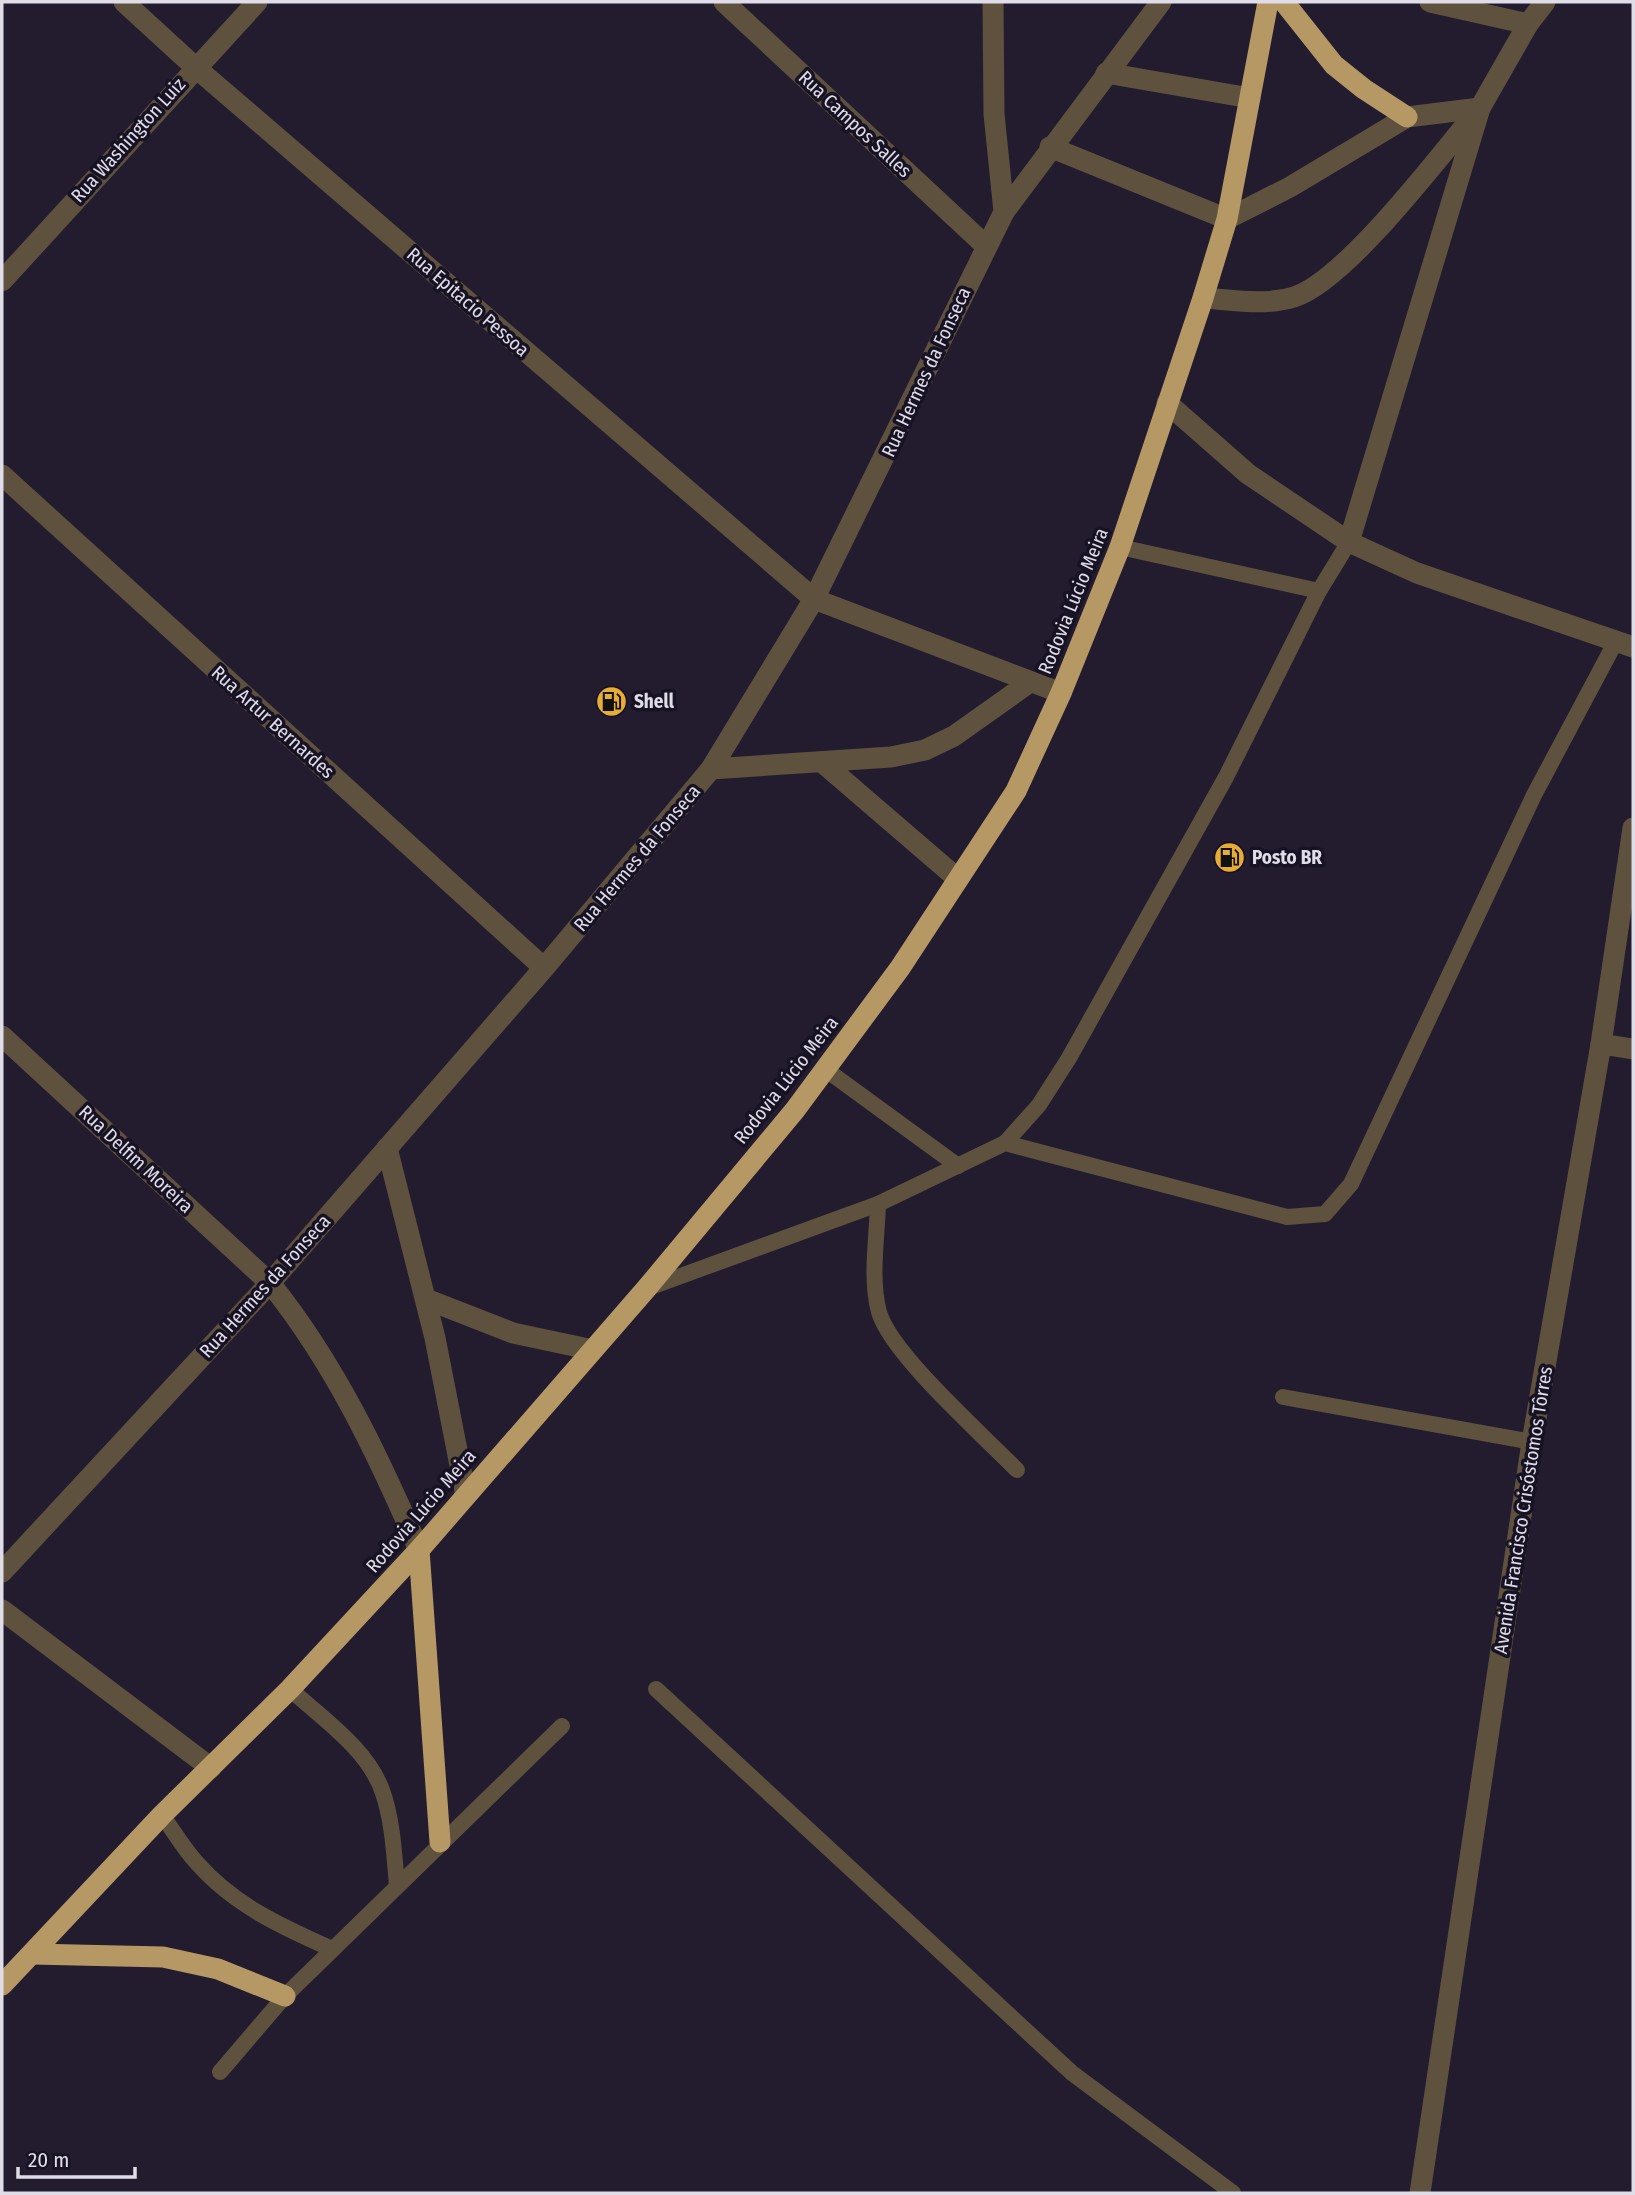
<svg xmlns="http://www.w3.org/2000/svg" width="1635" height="2195" viewBox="0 0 1635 2195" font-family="'Fira Sans Condensed',sans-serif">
<rect width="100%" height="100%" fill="#221c2e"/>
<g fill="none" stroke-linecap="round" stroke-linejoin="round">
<g stroke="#5e523e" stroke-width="16">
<polyline points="1319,591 1349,542"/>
<polyline points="825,1069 958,1166"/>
<polyline points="1005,1143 1287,1217 1325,1214 1351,1184 1534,795 1616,641"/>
<path d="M878,1204C877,1238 870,1279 879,1312C891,1354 983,1435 1017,1470"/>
<polyline points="648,1288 878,1204 1005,1143 1039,1105 1069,1058 1226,777 1319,591 1120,547"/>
<polyline points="1283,1397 1532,1442"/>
<path d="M290,1689C323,1719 369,1750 383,1793C393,1823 394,1854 397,1885"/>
<polyline points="656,1689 1072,2073 1233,2193"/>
<path d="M162,1815C173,1830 183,1848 197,1863C234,1905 282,1927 332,1949"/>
<polyline points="220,2072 285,1996 562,1726"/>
</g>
<g stroke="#5e523e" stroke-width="21">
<polyline points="124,2 195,67 814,599 1061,693"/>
<polyline points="724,2 986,246"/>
<polyline points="1430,2 1528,24"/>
<polyline points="1106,73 1250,98"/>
<polyline points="1050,147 1227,219 1290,187 1407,117 1480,108"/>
<polyline points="1004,212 1161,2"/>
<polyline points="2,281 257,2"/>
<path d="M1203,298C1233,300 1265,306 1294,297C1345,281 1437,159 1474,115"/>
<polyline points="1167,403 1248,474 1349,542 1417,573 1633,647"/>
<polyline points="2,475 544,968"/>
<polyline points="1349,542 1480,108 1528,24 1545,2"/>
<polyline points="822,762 958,879"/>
<polyline points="711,769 891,757 925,750 954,736 1030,682"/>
<path d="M2,1036L270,1283C335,1364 378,1455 419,1550"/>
<polyline points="1601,1044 1633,1049"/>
<polyline points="387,1148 435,1338 466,1496"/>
<polyline points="426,1299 513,1333 593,1350"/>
<polyline points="2,1572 270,1283 544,968 711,769 814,599 1004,212 994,114 993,2"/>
<polyline points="2,1610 211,1768"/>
<polyline points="1420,2193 1532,1442 1601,1044 1633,828"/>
</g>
<g stroke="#b69865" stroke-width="21">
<polyline points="1284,2 1334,65 1364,89 1407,117"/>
<polyline points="419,1550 440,1842"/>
<polyline points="32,1954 163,1957 218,1969 285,1996"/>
<polyline points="2,1985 162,1815 290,1689 419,1550 646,1289 795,1110 900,968 1016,791 1061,693 1120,547 1203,298 1227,219 1268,2"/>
</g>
</g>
<defs>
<symbol id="fuel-disc" viewBox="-11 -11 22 22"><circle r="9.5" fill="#e7ac36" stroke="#181324"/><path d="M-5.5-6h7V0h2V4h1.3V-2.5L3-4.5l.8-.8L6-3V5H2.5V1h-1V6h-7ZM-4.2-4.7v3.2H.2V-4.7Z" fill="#111"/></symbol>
</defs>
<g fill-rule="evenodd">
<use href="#fuel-disc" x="594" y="684" width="35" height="35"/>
<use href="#fuel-disc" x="1212" y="840" width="35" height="35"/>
</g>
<g text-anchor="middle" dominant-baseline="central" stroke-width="7" stroke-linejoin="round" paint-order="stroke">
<g font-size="19" fill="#e0dde9" stroke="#181324">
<text transform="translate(855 124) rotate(43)">Rua Campos Salles</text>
<text transform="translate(128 140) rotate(-48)">Rua Washington Luiz</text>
<text transform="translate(468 302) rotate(41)">Rua Epitacio Pessoa</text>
<text transform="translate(926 372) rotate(-65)">Rua Hermes da Fonseca</text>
<text transform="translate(1073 601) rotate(-68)">Rodovia Lúcio Meira</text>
<text transform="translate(273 722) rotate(42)">Rua Artur Bernardes</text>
<text transform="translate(637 858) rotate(-50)">Rua Hermes da Fonseca</text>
<text transform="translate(786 1080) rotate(-52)">Rodovia Lúcio Meira</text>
<text transform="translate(136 1159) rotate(43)">Rua Delfim Moreira</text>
<text transform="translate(265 1286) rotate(-48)">Rua Hermes da Fonseca</text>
<text transform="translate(1523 1510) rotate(-81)">Avenida Francisco Crisóstomos Tôrres</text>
<text transform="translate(421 1511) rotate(-49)">Rodovia Lúcio Meira</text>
</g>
<g font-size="19" font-weight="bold" fill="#e0dde9" stroke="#181324" text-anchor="start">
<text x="634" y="701">Shell</text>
<text x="1252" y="857">Posto BR</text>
</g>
</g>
<rect width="1635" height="2195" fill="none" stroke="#e0dde9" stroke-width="7"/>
<path d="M18 2167v10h117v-10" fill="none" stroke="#e0dde9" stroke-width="3.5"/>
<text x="28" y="2167" font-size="21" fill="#e0dde9" stroke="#181324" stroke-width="5" paint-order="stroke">20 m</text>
</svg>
